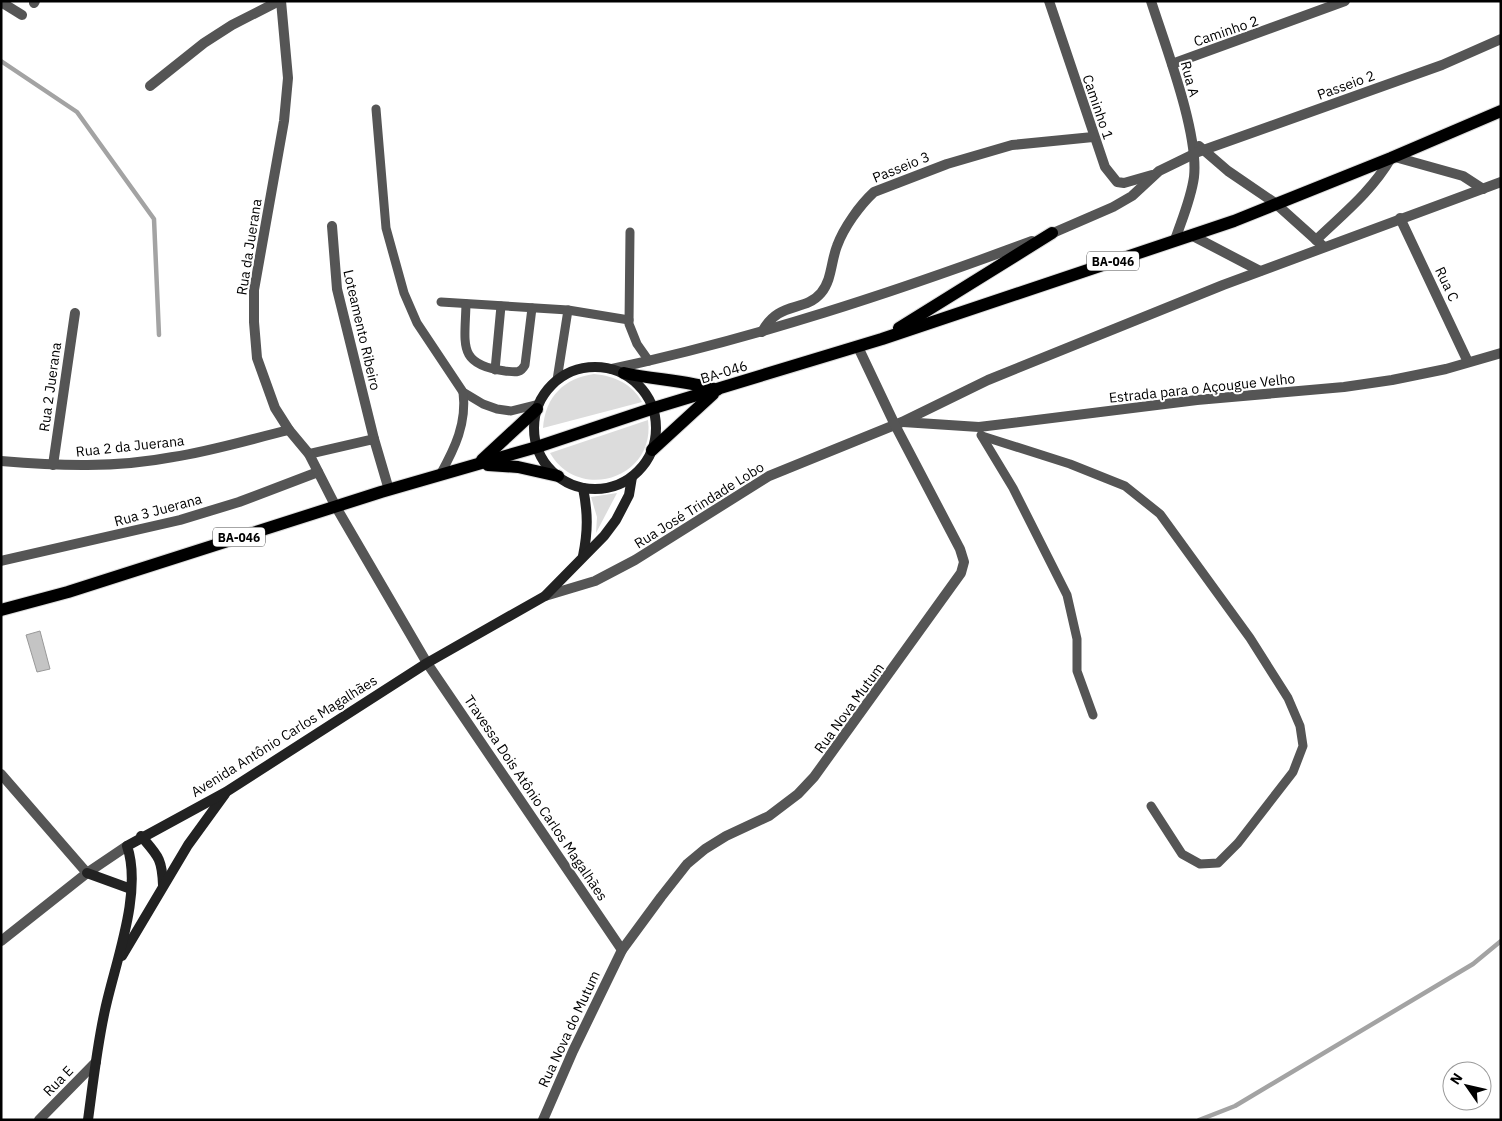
<svg xmlns="http://www.w3.org/2000/svg" width="1502" height="1121" viewBox="0 0 1502 1121" font-family="'IBM Plex Sans',sans-serif">
<rect width="100%" height="100%" fill="#fff"/>
<g fill="#dcdcdc">
<path d="M594,374C615,376 632,384 642,402L543,428C545,397 564,378 594,374Z"/>
<path d="M648,420C656,478 579,503 550,453Z"/>
<polygon points="617,493 596,533 597,517 591,497"/>
</g>
<g fill="none" stroke-linecap="round" stroke-linejoin="round">
<g stroke="#a3a3a3" stroke-width="4.5">
<polyline points="1,61 77,112 154,219 159,335"/>
<polyline points="1199,1120 1235,1106 1473,964 1501,941"/>
</g>
</g>
<polygon fill="#c4c4c4" stroke="#999" points="40,631 50,669 37,672 26,635"/>
<g fill="none" stroke-linecap="round" stroke-linejoin="round">
<defs>
<g id="primary">
<polyline points="899,328 1052,233"/>
<path d="M624,373C655,380 687,380 717,390"/>
<polyline points="652,450 713,394"/>
<polyline points="482,460 537,409"/>
<polyline points="488,465 518,467 558,476"/>
<polyline points="1,610 68,592 381,492 537,447 654,408 882,339 1234,221 1391,158 1501,111"/>
</g>
</defs>
<use href="#primary" stroke="#dbdbdb" stroke-width="14"/>
<g stroke="#555" stroke-width="9">
<polyline points="376,109 386,228 404,293 417,323 463,392 483,404 497,409 511,411 539,404"/>
<polyline points="630,232 629,324 637,344 649,361"/>
<polyline points="441,302 568,310 629,320"/>
<path d="M466,304C465,345 457,365 505,371C515,372 520,374 525,365L532,308"/>
<polyline points="495,370 501,306"/>
<polyline points="557,380 568,310"/>
<polyline points="981,435 1013,488 1067,595 1077,639 1077,671 1093,715"/>
<polyline points="982,436 1070,464 1125,486 1160,514 1250,638 1288,698 1300,726 1303,746 1293,772 1238,843 1218,863 1200,864 1182,854 1151,806"/>
<path d="M440,475C455,448 467,423 463,392"/>
</g>
<g stroke="#555" stroke-width="10">
<polyline points="1049,1 1105,167 1117,182 1124,183 1152,175"/>
<path d="M1151,1C1165,45 1199,133 1194,177C1191,199 1182,219 1175,240"/>
<polyline points="1,2 22,15"/>
<polyline points="34,3 35,1"/>
<polyline points="1172,64 1345,1"/>
<polyline points="150,86 204,43 232,25 279,1"/>
<polyline points="1199,146 1228,171 1275,203 1324,247"/>
<polyline points="1395,157 1463,176 1483,189"/>
<polyline points="1400,218 1468,362"/>
<polyline points="332,226 337,289 374,439"/>
<polyline points="1191,235 1260,271"/>
<polyline points="1046,236 1113,207 1132,196 1159,171 1198,152 1442,65 1501,39"/>
<path d="M1316,240C1343,214 1372,191 1391,158"/>
<path d="M762,332C779,300 804,313 821,293C832,280 831,261 837,246C844,227 860,205 874,192L947,164L1012,145L1093,137"/>
<path d="M612,369C756,338 895,292 1032,241"/>
<polyline points="903,422 979,427 1197,400 1344,387 1392,380 1446,369 1501,353"/>
<polyline points="309,454 374,439 389,490"/>
<path d="M1,461C59,466 116,468 173,457C212,451 251,439 289,430"/>
<polyline points="53,465 75,313"/>
<polyline points="336,507 427,663 622,950"/>
<polyline points="1,561 180,520 239,502 318,472"/>
<polyline points="545,596 595,581 635,560 769,476 902,422 988,380 1223,285 1501,182"/>
<polyline points="1,774 87,873"/>
<polyline points="39,1120 96,1062"/>
<polyline points="543,1120 573,1051 622,950 661,897 687,864 705,849 726,836 769,816 798,794 814,777 961,573 964,562 960,549 895,425 858,347"/>
</g>
<g stroke="#555" stroke-width="10">
<polyline points="281,1 288,78 284,121 254,290 254,322 257,358 275,408 289,430 309,454 336,507"/>
<polyline points="1,941 87,873 127,846"/>
</g>
<g stroke="#222" stroke-width="10">
<circle cx="595" cy="428" r="61"/>
<path d="M583,488C588,513 588,531 583,556"/>
<path d="M141,836C158,856 162,858 163,885"/>
<polyline points="87,873 131,889"/>
<polyline points="122,956 188,845 225,794"/>
<path d="M88,1120C93,1083 97,1046 105,1010C115,963 143,892 127,846L226,792L427,663L545,596L604,536L616,520L629,495L632,477"/>
</g>
<use href="#primary" stroke="#000" stroke-width="12"/>
</g>
<g text-anchor="middle" dominant-baseline="central" stroke-width="4" stroke-linejoin="round" paint-order="stroke">
<g fill="#fff" stroke="#4c4c4c" stroke-width="1">
<rect x="1087" y="251.5" width="52" height="19" rx="4"/>
<rect x="213" y="527.5" width="52" height="19" rx="4"/>
</g>
<g font-size="12" font-weight="bold" fill="#000">
<text x="1113" y="261">BA-046</text>
<text x="239" y="537">BA-046</text>
</g>
<g font-size="14" fill="#000" stroke="#fff">
<text transform="translate(1226 31) rotate(-19)">Caminho 2</text>
<text transform="translate(1190 79) rotate(75)">Rua A</text>
<text transform="translate(1346 85) rotate(-20)">Passeio 2</text>
<text transform="translate(1098 107) rotate(71)">Caminho 1</text>
<text transform="translate(901 167) rotate(-22)">Passeio 3</text>
<text transform="translate(249 247) rotate(-81)">Rua da Juerana</text>
<text transform="translate(1447 284) rotate(65)">Rua C</text>
<text transform="translate(362 330) rotate(77)">Loteamento Ribeiro</text>
<text transform="translate(724 372) rotate(-17)">BA-046</text>
<text transform="translate(50 387) rotate(-82)">Rua 2 Juerana</text>
<text transform="translate(1202 388) rotate(-6)">Estrada para o Açougue Velho</text>
<text transform="translate(130 446) rotate(-6)">Rua 2 da Juerana</text>
<text transform="translate(699 505) rotate(-32)">Rua José Trindade Lobo</text>
<text transform="translate(158 510) rotate(-15)">Rua 3 Juerana</text>
<text transform="translate(849 708) rotate(-54)">Rua Nova Mutum</text>
<text transform="translate(284 736) rotate(-32)">Avenida Antônio Carlos Magalhães</text>
<text transform="translate(536 798) rotate(56)">Travessa Dois Atônio Carlos Magalhães</text>
<text transform="translate(569 1029) rotate(-65)">Rua Nova do Mutum</text>
<text transform="translate(58 1081) rotate(-46)">Rua E</text>
</g>
</g>
<rect width="1502" height="1121" fill="none" stroke="#000000" stroke-width="5"/>
<g transform="translate(1467 1086) rotate(304)"><circle r="24" fill="#ffffff" stroke="#999999"/>
<path d="M0-4L9 19L0 12L-9 19Z" fill="#000000"/>
<text y="-8" font-size="14" font-weight="bold" text-anchor="middle" fill="#000000">N</text>
</g>
</svg>
